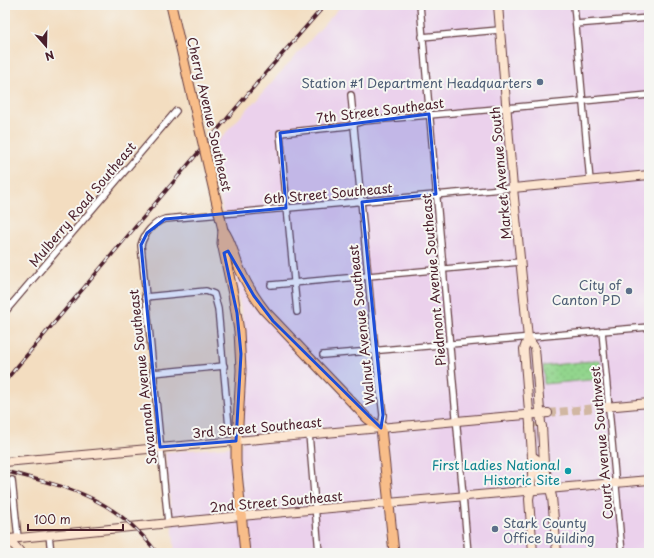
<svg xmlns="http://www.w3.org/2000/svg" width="654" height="558" viewBox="0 0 654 558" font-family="'Playpen Sans',sans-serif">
<defs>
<pattern id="grass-dots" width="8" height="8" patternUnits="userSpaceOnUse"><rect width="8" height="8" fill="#92d58d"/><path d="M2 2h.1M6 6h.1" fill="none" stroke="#7fb67a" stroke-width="1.8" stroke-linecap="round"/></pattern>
</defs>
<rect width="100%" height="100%" fill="#f6f6f2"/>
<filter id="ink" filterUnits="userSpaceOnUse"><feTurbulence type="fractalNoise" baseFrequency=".025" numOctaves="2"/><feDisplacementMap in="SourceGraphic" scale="8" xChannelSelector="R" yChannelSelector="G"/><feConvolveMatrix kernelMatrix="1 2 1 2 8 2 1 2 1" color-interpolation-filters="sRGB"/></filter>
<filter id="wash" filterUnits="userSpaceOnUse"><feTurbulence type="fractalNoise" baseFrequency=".012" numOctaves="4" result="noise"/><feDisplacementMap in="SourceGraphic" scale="16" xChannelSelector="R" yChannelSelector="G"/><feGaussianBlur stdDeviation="0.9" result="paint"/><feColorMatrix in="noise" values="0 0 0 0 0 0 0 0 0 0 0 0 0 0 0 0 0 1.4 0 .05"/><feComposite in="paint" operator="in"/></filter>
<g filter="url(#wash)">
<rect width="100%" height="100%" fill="#f3ddc0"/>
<polygon fill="#ebd1ec" points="342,5 649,5 649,553 175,553 165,452 242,446 241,433 245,391 245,332 211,149"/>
<polygon fill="url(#grass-dots)" stroke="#6e7a5c" points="600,360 602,379 544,384 543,366"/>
</g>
<g filter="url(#ink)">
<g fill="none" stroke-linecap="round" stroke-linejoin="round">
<g stroke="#d1b7a2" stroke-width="8" stroke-dasharray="8 4" stroke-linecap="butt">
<polyline points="548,413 605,407"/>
<polyline points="536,423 537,427"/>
</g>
<defs>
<g id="street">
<polyline points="420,5 468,553"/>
<polyline points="574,5 590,181"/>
<polyline points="576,24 649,18"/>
<polyline points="422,37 499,30"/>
<polyline points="351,95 375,350 383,415 381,428"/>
<polyline points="271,285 520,262"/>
<polyline points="145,297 206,291 214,294 218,309 229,427"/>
<polyline points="5,312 176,111"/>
<polyline points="297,312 280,133 348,126 363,121 649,95"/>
<polyline points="602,331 622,553"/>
<polyline points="323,355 649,327"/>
<polyline points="153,373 224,366"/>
<polyline points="309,434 319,553"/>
<polyline points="12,480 18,538"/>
<path d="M168,523L141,245C144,234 154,222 165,219L513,188"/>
<polyline points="49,535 51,553"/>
</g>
<g id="secondary">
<polyline points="498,5 513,188 528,338 524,349 530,424"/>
<polyline points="648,5 649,17"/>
<polyline points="513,188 649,175"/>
<polyline points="528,338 535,348 541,423"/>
<polyline points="605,407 649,403"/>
<polyline points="514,416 548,413"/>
<polyline points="542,426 544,464 552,497 557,553"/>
<path d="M530,427C532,451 534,476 529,499L533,553"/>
<polyline points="532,456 538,460 541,489"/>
<polyline points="5,462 512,416"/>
<polyline points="7,537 21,553"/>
<polyline points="9,539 241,516 649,480"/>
</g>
<g id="primary">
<path d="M223,230C231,240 233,253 238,265C245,282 254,297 265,311L367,418L381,428L394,553"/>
<polyline points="223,230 222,243 233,294 239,331 241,370 238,424 236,441 236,462 245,553"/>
</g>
</defs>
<use href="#street" stroke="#633c41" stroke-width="8"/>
<use href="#secondary" stroke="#633c41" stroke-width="10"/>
<use href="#primary" stroke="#633c41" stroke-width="11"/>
<use href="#street" stroke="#fff" stroke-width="5.5"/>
<use href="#secondary" stroke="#fce5d0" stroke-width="8"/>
<use href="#primary" stroke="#f8bd89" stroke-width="9"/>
<defs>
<g id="rail">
<polyline points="5,381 263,76 325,5"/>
<path d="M5,471C33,479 64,485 91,498C116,510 140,530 157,553"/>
</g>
</defs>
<use href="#rail" stroke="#4a1f2b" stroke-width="3.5"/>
<use href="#rail" stroke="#f6f6f2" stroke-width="2" stroke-dasharray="6" stroke-linecap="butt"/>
<defs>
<polyline id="primary-bridge" points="171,5 223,230"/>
</defs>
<use href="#primary-bridge" stroke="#633c41" stroke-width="11" stroke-linecap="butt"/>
<use href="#primary-bridge" stroke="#f8bd89" stroke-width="9"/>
</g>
</g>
<path fill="#1d4ed8" fill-opacity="0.2" stroke="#1d4ed8" stroke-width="3" stroke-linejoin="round" d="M429,114L436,194L362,202L383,415L381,428L273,321L254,296L228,251L224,253L237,313L241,354L236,441L160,447L141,245L147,233L165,219L286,208L280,133Z"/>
<g fill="#5c6f8a" stroke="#f6f6f2" stroke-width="1.5">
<circle cx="540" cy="82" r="4"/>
<circle cx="629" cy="291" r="4"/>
<circle cx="495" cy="529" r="4"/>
</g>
<circle fill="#0f9aa8" stroke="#f6f6f2" stroke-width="1.5" cx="568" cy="471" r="4"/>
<g text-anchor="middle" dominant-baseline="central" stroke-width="4" stroke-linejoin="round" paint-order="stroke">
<g font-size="13" fill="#4e5e75" stroke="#f6f6f2" text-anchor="end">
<text x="532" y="82">Station #1 Department Headquarters</text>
<text x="621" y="284">City of<tspan x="621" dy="15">Canton PD</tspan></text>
<text x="503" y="522" text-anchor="start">Stark County<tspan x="503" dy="15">Office Building</tspan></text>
</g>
<g font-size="13" fill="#4a1f2b" stroke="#f6f6f2">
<text transform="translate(380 110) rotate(-7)">7th Street Southeast</text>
<text transform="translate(210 114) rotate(77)">Cherry Avenue Southeast</text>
<text transform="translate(500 173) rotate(-95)">Market Avenue South</text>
<text transform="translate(328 193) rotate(-5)">6th Street Southeast</text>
<text transform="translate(82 204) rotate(-50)">Mulberry Road Southeast</text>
<text transform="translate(433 280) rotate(-95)">Piedmont Avenue Southeast</text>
<text transform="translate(361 325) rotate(-96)">Walnut Avenue Southeast</text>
<text transform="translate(142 377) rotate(-96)">Savannah Avenue Southeast</text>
<text transform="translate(257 427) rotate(-5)">3rd Street Southeast</text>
<text transform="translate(601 443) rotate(-95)">Court Avenue Southwest</text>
<text transform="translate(276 501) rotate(-5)">2nd Street Southeast</text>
</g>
<g font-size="13" fill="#0d838f" stroke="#f6f6f2" text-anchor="end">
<text x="560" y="464">First Ladies National<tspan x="560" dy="15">Historic Site</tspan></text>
</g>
</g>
<rect width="654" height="558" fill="none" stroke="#f6f6f2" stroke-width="20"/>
<g transform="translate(46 46) rotate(160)" stroke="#f6f6f2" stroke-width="3" paint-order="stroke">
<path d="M0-3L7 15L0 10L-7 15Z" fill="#4a1f2b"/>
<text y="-6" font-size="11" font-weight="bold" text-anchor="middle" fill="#4a1f2b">N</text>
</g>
<path d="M28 524v6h95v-6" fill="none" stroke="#4a1f2b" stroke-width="2"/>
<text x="34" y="524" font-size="12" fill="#4a1f2b" stroke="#f6f6f2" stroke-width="3" paint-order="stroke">100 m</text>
</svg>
